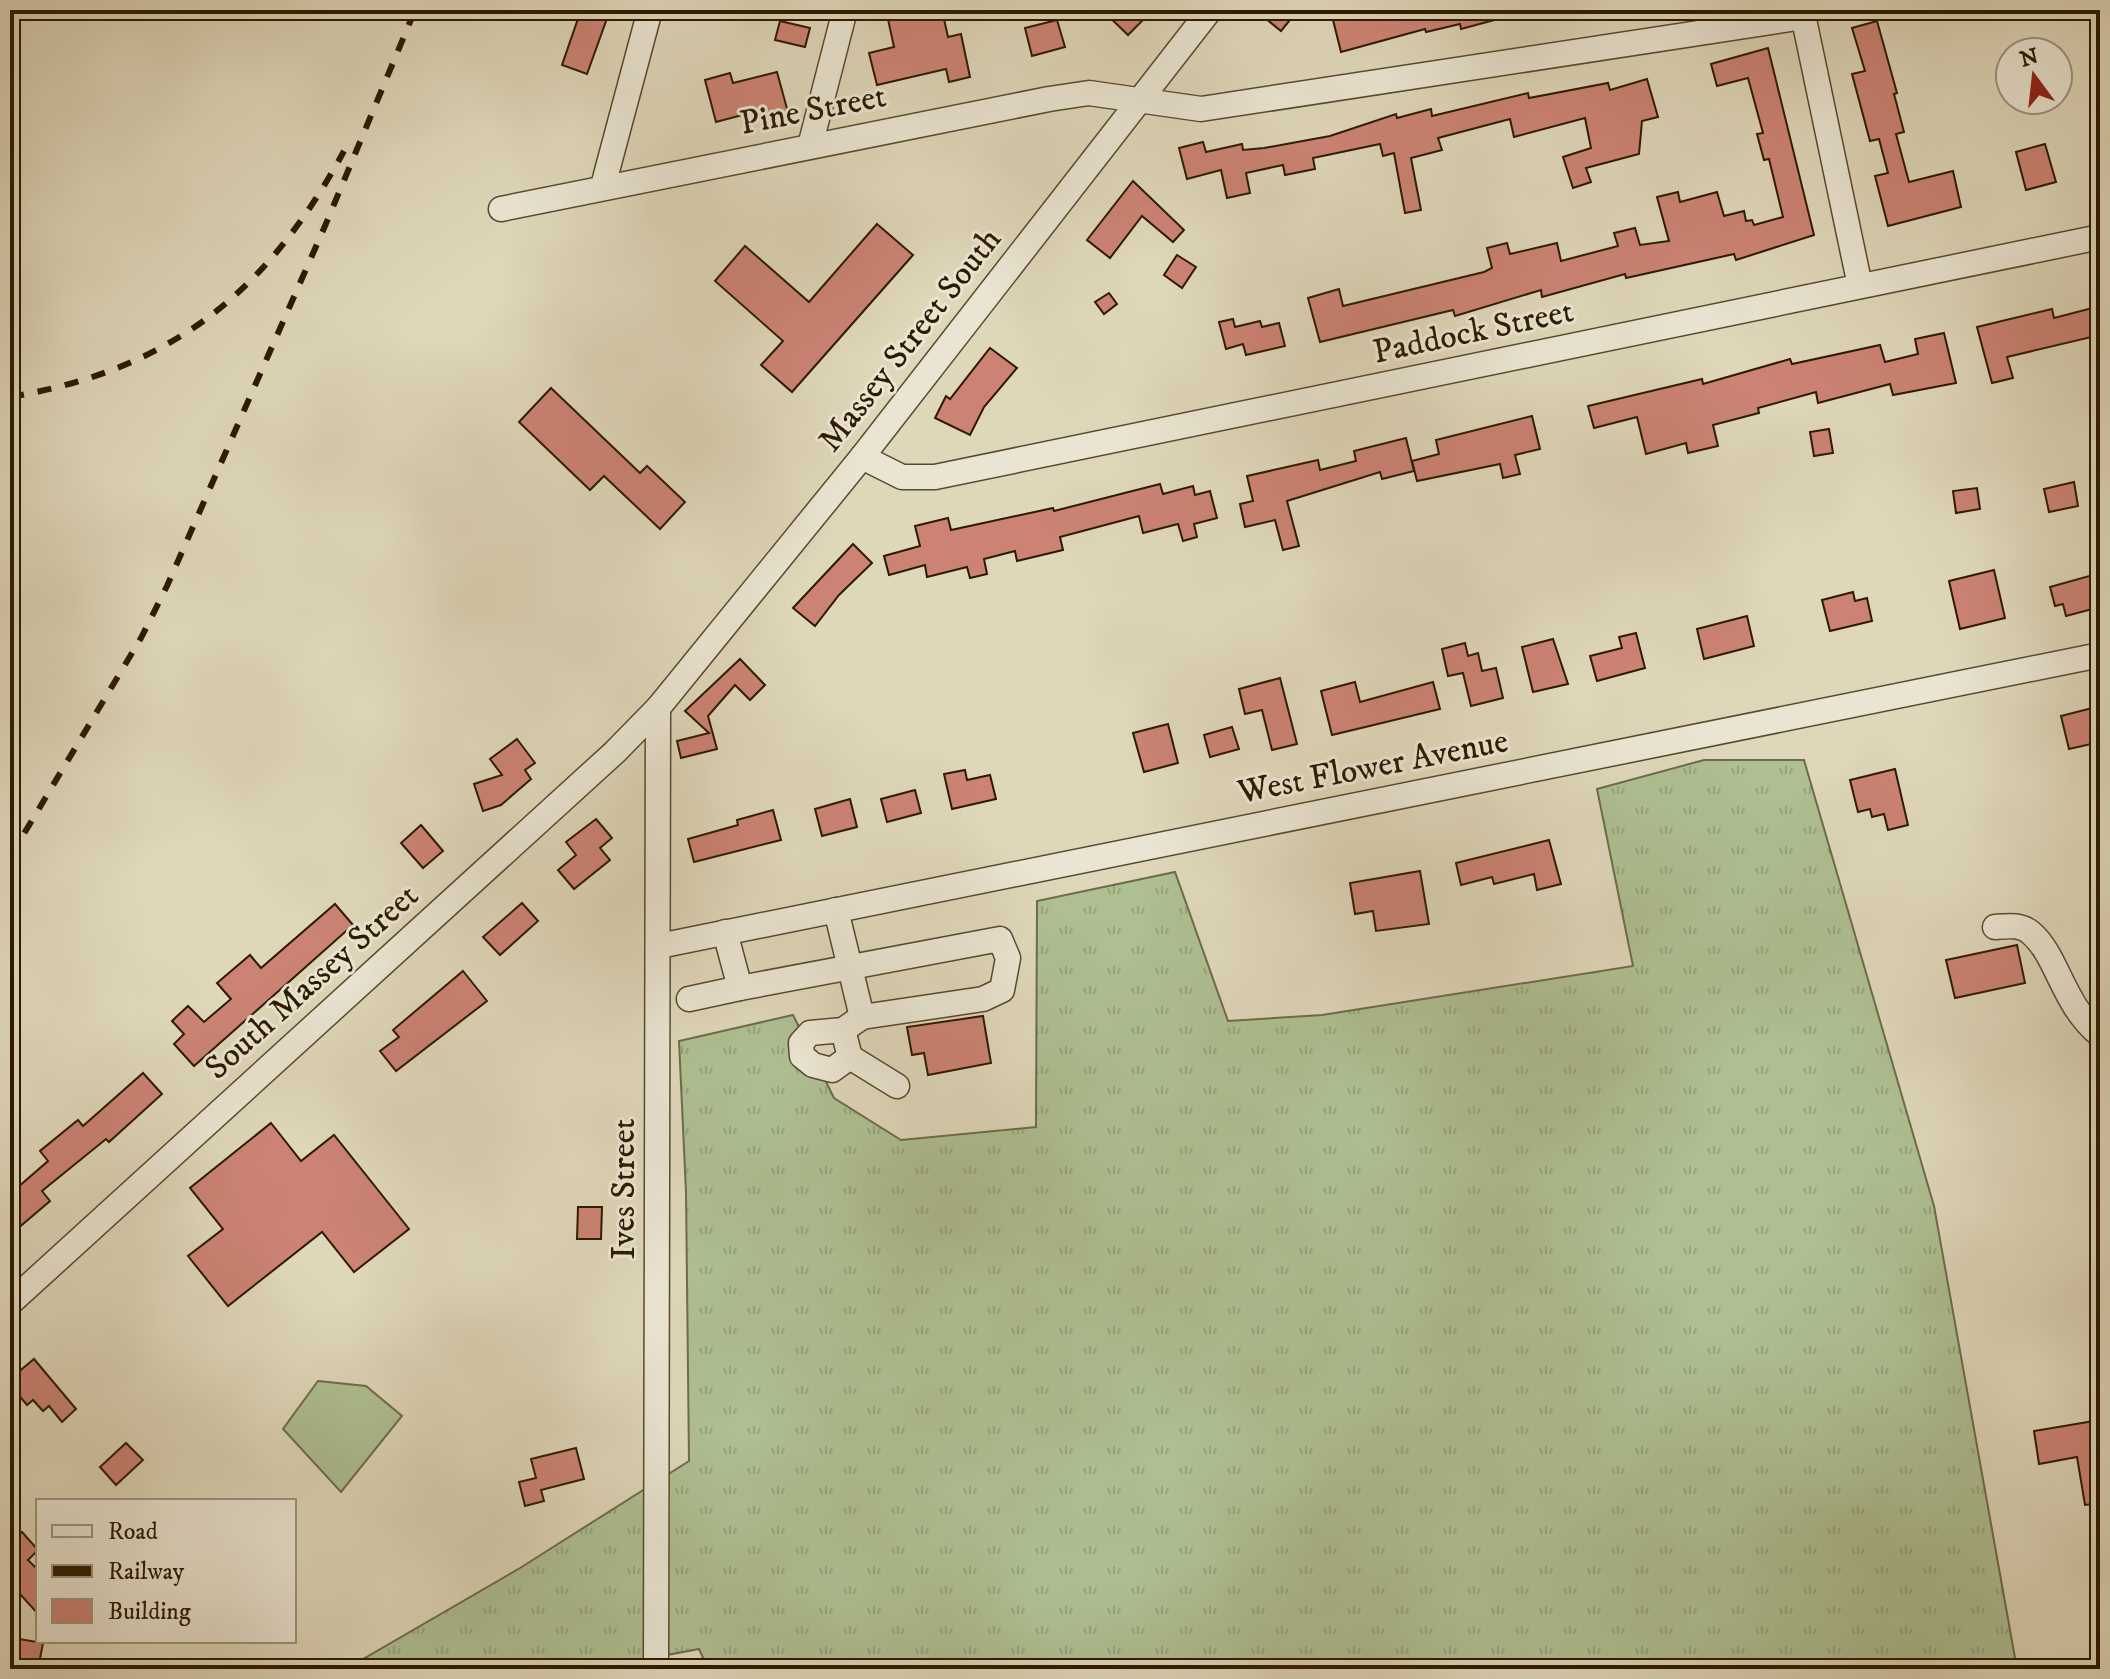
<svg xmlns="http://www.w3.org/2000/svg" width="2110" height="1679" viewBox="0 0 2110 1679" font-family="'IM FELL DW Pica',serif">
<defs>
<pattern id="grass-tufts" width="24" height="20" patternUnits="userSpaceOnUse" patternTransform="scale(2)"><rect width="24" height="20" fill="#aebf92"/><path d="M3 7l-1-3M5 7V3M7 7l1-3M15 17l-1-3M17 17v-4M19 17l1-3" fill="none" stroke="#96a47c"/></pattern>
</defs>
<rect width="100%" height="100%" fill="#dfd7ba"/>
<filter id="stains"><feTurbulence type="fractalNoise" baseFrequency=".0025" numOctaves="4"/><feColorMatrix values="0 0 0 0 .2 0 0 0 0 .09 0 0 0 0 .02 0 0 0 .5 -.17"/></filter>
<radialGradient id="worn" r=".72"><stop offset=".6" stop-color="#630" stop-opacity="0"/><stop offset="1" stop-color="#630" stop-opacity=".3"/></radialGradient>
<polygon fill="url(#grass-tufts)" stroke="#6d6c4a" stroke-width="2" points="1704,760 1804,760 1934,1206 2017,1669 708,1669 699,1649 593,1669 346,1669 520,1568 689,1461 686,1192 679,1041 793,1015 834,1098 901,1140 1036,1127 1037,901 1175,872 1228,1021 1322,1015 1633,966 1597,789"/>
<polygon fill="#aebf92" stroke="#6d6c4a" stroke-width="2" points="318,1381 366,1386 402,1416 341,1492 283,1429"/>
<g fill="#cc8374" stroke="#2c1a01" stroke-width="2">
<polygon points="581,10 610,10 587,74 562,65"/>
<polygon points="886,10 942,10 948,37 961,34 970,77 949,82 946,69 877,85 869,53 894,47"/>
<polygon points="1102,10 1132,10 1142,21 1128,35"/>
<polygon points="1255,10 1298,10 1281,31"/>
<polygon points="1356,10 1512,10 1513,15 1461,29 1460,24 1426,32 1425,29 1341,52 1332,16"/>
<polygon points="1057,20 1065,47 1032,56 1025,28"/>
<polygon points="780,21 810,28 805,47 775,40"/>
<polygon points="1877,21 1897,93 1894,94 1904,132 1896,134 1909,182 1953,171 1961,207 1888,226 1875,176 1888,173 1879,139 1870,141 1852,74 1865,71 1852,28"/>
<polygon points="1768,48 1814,235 1736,260 1734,254 1626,278 1625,274 1542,297 1541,290 1455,316 1453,310 1320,342 1308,298 1339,289 1343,306 1484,272 1492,268 1487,248 1507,243 1510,254 1557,243 1561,261 1618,246 1614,233 1635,228 1640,245 1669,241 1657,197 1678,192 1680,202 1717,192 1724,216 1744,211 1746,221 1752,220 1754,225 1783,217 1769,159 1764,160 1757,134 1763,133 1748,78 1717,86 1711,64"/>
<polygon points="777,72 789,116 769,121 765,109 716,122 705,80 730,73 733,83"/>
<polygon points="1647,79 1658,117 1642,121 1639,154 1586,168 1591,182 1573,188 1563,157 1591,148 1585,118 1514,137 1510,119 1438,138 1442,150 1411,158 1421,210 1405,213 1394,153 1383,156 1380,144 1313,158 1315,169 1285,175 1283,165 1246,173 1250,193 1227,198 1221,170 1187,179 1179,148 1203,142 1206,152 1242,144 1243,150 1264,148 1330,136 1396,114 1397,118 1431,109 1432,116 1528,93 1529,98 1608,83 1610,90"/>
<polygon points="2045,144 2056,182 2026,190 2016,152"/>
<polygon points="1133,181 1184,230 1173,242 1142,216 1110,258 1087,240"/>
<polygon points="877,224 913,255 792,392 761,365 783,341 715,281 745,246 809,302"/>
<polygon points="1177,255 1196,267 1182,288 1164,275"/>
<polygon points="1109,293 1117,304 1104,314 1095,302"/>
<polygon points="2100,306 2100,335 2007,357 2013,378 1992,383 1977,327 2052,309 2054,318"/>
<polygon points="1233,319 1235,327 1260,321 1262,327 1279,323 1285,346 1246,355 1243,344 1226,349 1219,322"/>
<polygon points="1944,333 1956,383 1893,395 1890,384 1818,403 1816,392 1758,408 1759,413 1713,425 1718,446 1688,453 1686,443 1646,454 1637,417 1594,428 1588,406 1702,379 1703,384 1790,359 1792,364 1880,345 1885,362 1918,354 1915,339"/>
<polygon points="990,348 1017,368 984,407 970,435 935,418 946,396 950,399"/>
<polygon points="551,388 640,473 647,466 685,502 660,529 604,476 590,490 519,422"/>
<polygon points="1532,416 1540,449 1515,455 1520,474 1503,478 1500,464 1417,481 1412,461 1439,454 1436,440"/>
<polygon points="1829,429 1833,453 1814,456 1810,432"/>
<polygon points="1406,438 1414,471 1382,479 1380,472 1287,501 1299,546 1283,550 1275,520 1245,527 1240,504 1253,501 1247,476 1318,460 1320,470 1356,461 1354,451"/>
<polygon points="2074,482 2078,506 2049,512 2044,489"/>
<polygon points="1160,484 1163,494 1193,486 1195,495 1210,491 1217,518 1194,524 1197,537 1183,541 1178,524 1143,533 1139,516 1060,537 1063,550 1017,561 1015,551 984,559 987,574 970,578 967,567 927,577 925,565 889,575 884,556 920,546 915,526 948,518 951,530 1053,508 1054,511"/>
<polygon points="1977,488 1980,509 1956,513 1953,491"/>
<polygon points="853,544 872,563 839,595 815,626 793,608"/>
<polygon points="1994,570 2005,618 1960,629 1949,581"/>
<polygon points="2100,573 2100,607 2066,616 2063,604 2055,606 2050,587"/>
<polygon points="1853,592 1855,601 1867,598 1872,621 1830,631 1822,600"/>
<polygon points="1747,616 1754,646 1704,659 1697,629"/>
<polygon points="1636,633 1645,668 1597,681 1590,656 1622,648 1619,637"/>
<polygon points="1553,639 1568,684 1533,692 1522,647"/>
<polygon points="1465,643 1468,656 1478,653 1482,671 1496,668 1503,698 1471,706 1463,673 1448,676 1442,649"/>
<polygon points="740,659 765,685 750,700 735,685 708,716 717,749 681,758 677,741 709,733 685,711"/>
<polygon points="1280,678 1297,744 1272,750 1262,710 1245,714 1239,689"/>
<polygon points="1355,682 1360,702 1433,682 1440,709 1332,735 1321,691"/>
<polygon points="2100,706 2100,742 2069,749 2061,716"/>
<polygon points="1168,724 1178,763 1144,772 1133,733"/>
<polygon points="1232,727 1239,749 1210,757 1204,735"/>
<polygon points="517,739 535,763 525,770 531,779 501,805 483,811 474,784 502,775 490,759"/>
<polygon points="1895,769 1908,825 1888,830 1884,814 1872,817 1870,809 1858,812 1850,780"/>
<polygon points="965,770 967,780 990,775 996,799 952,809 944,774"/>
<polygon points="915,790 921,813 887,822 881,799"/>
<polygon points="850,799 857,827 822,836 815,809"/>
<polygon points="773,810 781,840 694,862 688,839 738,825 737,820"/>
<polygon points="596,819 612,838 600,848 610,860 574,889 558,870 576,855 566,842"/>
<polygon points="421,825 443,851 423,868 401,843"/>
<polygon points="1549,840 1561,884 1537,890 1534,874 1494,884 1492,877 1461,885 1456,863"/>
<polygon points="1420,871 1429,924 1376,931 1373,911 1355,914 1350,883"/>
<polygon points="522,903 538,921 500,955 483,937"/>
<polygon points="335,904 353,925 194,1066 174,1044 184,1034 172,1021 188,1006 204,1022 231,999 217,983 250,955 261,968"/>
<polygon points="2017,945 2025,983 1955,998 1946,960"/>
<polygon points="463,971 487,1001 396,1071 380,1051 399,1037 393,1030"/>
<polygon points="983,1016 991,1063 928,1075 924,1053 912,1055 907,1027"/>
<polygon points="143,1073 162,1094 109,1142 106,1139 42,1191 50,1201 10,1235 10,1194 48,1161 40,1151 78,1120 83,1126"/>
<polygon points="271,1123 301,1161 334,1135 409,1229 354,1272 322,1232 228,1306 188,1256 223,1229 190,1188"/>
<polygon points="578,1207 602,1207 601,1239 577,1239"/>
<polygon points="34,1359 76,1409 62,1422 49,1406 43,1411 33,1400 27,1405 10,1385 10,1379"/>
<polygon points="2100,1420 2100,1503 2085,1505 2077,1457 2039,1464 2034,1431"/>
<polygon points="126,1443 143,1460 116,1485 100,1467"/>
<polygon points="576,1448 584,1479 541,1490 544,1501 525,1506 519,1482 536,1478 531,1459"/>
<polygon points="22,1532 38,1550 28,1560 38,1570 38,1614 10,1583 10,1573 20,1564 10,1553 10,1543"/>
<polygon points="13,1638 43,1643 38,1669 10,1669"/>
</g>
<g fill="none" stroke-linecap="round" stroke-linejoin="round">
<defs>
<g id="minor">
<polyline points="1802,10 1860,286"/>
<polyline points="810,146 845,10"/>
<polyline points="603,186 650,10"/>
<polyline points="501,209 1049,99 1089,93 1201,109 1804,17"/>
<polyline points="862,457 902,477 935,477 2100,237"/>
<path d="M1995,927C2007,926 2021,924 2031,933C2058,956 2062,1004 2100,1035"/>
<polyline points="725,932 740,988 1000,939 1008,958 1002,990 983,999 862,1017 836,910"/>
<polyline points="659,946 2100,655"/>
<polyline points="689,999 740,988"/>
<polyline points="843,1030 850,1057 832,1070 813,1065 802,1056 801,1043 810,1033 843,1030 862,1017"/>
<polyline points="850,1057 897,1086"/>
<polyline points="10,1303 615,752 658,708 862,457 1210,10"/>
<polyline points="656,1669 658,708"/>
</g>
</defs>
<use href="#minor" stroke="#59492f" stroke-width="27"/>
<use href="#minor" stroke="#eae5d2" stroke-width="24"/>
<g stroke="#2c1a01" stroke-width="6" stroke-dasharray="14 14" stroke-linecap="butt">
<path d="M10,397C171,370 267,293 344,151"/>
<polyline points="10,857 141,638 167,586 325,226 415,10"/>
</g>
</g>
<g text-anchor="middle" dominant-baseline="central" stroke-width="6" stroke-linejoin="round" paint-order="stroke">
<g font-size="34" fill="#2c1a01" stroke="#eae5d2">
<text transform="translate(813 110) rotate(-11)">Pine Street</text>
<text transform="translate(1473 332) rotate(-12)">Paddock Street</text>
<text transform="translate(910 340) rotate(-52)">Massey Street South</text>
<text transform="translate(1373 767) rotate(-11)">West Flower Avenue</text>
<text transform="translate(312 982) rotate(-42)">South Massey Street</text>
<text transform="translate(624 1189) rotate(-90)">Ives Street</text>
</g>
</g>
<rect width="2110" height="1679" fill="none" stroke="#dfd7ba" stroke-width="40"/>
<rect x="12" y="12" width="2086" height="1655" fill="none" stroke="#2c1a01" stroke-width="4"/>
<rect x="20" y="20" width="2070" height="1639" fill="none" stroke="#2c1a01" stroke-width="2"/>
<rect x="36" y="1499" width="260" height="144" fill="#eae5d2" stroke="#9e947e" stroke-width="2"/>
<rect x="52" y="1525" width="40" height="12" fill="#eae5d2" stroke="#9e947e" stroke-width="2"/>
<text x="108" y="1539" font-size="24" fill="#2c1a01">Road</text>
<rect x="52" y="1565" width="40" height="12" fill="#2c1a01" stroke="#9e947e" stroke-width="2"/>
<text x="108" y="1579" font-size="24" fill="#2c1a01">Railway</text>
<rect x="52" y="1599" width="40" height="24" fill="#cc8374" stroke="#9e947e" stroke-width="2"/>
<text x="108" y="1619" font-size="24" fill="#2c1a01">Building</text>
<g transform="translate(2034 76) rotate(345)"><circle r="38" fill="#eae5d2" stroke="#9e947e" stroke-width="2"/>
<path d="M0-6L14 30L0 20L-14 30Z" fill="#8f2418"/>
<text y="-12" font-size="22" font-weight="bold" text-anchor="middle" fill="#2c1a01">N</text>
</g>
<rect width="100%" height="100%" filter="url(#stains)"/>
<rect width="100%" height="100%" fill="url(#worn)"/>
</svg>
